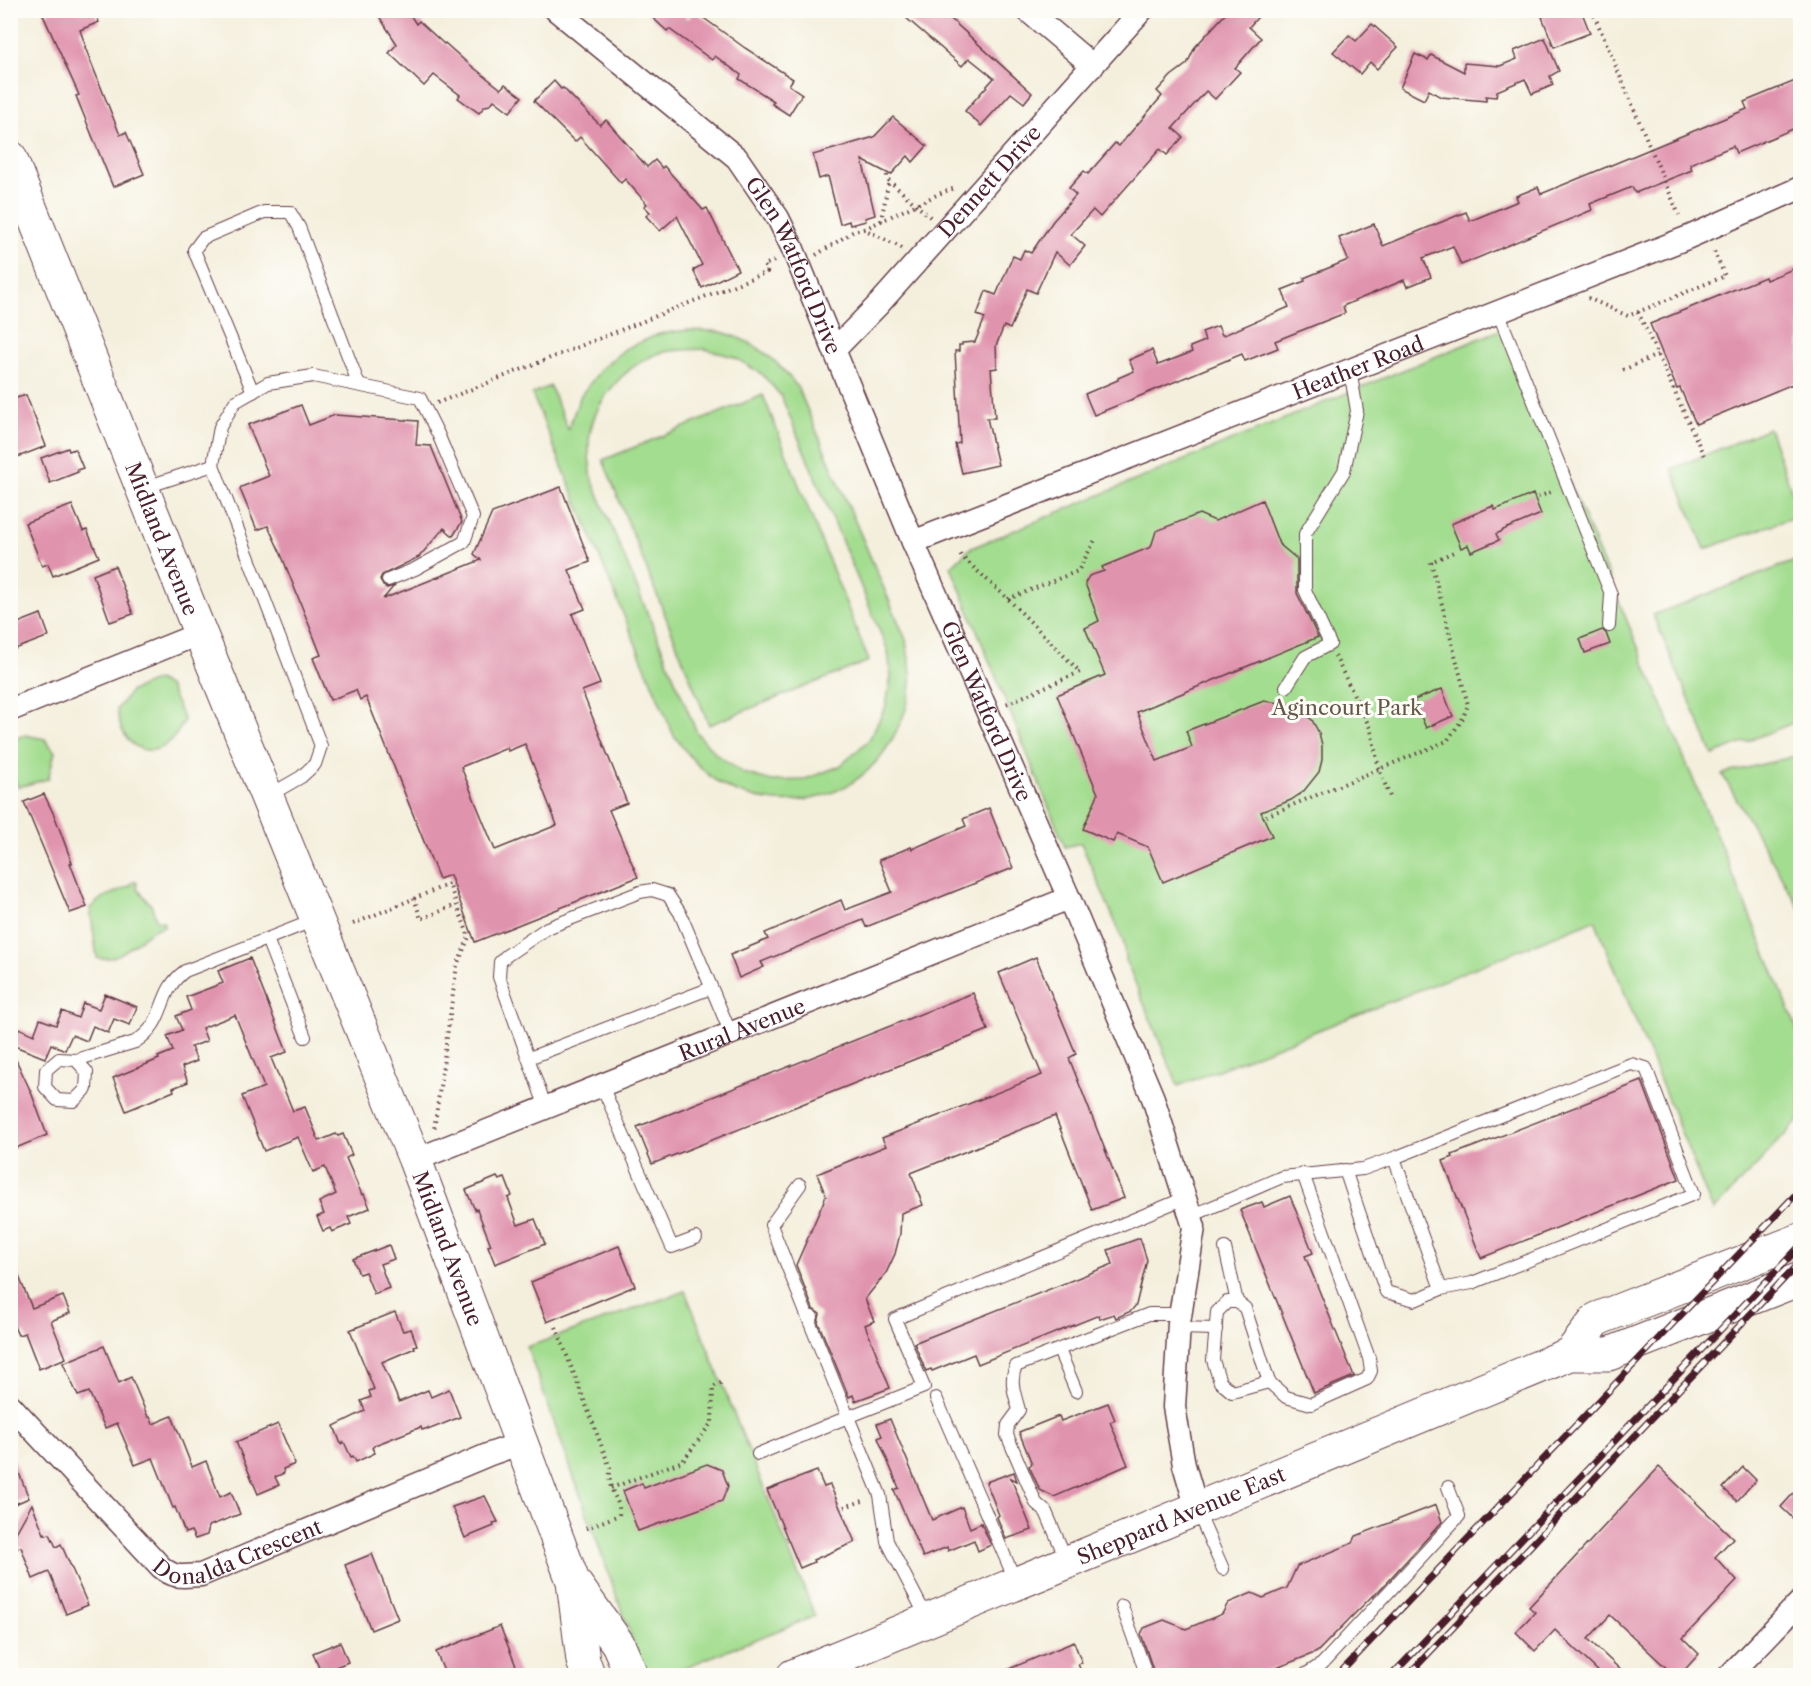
<svg xmlns="http://www.w3.org/2000/svg" width="1811" height="1686" viewBox="0 0 1811 1686" font-family="'Libre Caslon Text',serif">
<rect width="100%" height="100%" fill="#fdfcf7"/>
<filter id="ink" filterUnits="userSpaceOnUse"><feTurbulence type="fractalNoise" baseFrequency=".0167" numOctaves="2"/><feDisplacementMap in="SourceGraphic" scale="12" xChannelSelector="R" yChannelSelector="G"/><feConvolveMatrix kernelMatrix="1 2 1 2 8 2 1 2 1" color-interpolation-filters="sRGB"/></filter>
<filter id="wash" filterUnits="userSpaceOnUse"><feTurbulence type="fractalNoise" baseFrequency=".008" numOctaves="4" result="noise"/><feDisplacementMap in="SourceGraphic" scale="24" xChannelSelector="R" yChannelSelector="G"/><feGaussianBlur stdDeviation="1.35" result="paint"/><feColorMatrix in="noise" values="0 0 0 0 0 0 0 0 0 0 0 0 0 0 0 0 0 1.4 0 .05"/><feComposite in="paint" operator="in"/></filter>
<g filter="url(#wash)">
<rect width="100%" height="100%" fill="#f4efdd"/>
<g fill="#a3dd8f" stroke="#767e5d" stroke-width="1.5" fill-rule="evenodd">
<polygon points="1505,328 1800,1036 1800,1119 1713,1211 1595,920 1178,1086 1125,958 1123,940 1081,843 1065,847 951,567 969,549"/>
<path d="M688,330C699,331 713,330 725,333C758,343 778,361 798,388L906,640C907,652 911,664 911,676C912,699 902,722 891,741C858,798 792,815 732,790C707,779 688,756 673,734L532,394L550,386L568,429L581,395L602,368L625,349L659,334ZM705,349L734,357L762,374L781,396L888,651L891,677L886,706L869,740L840,766L803,780L772,781L743,773L716,754L697,733L592,479C590,467 588,454 589,442C591,404 624,365 660,353C673,349 691,350 705,349Z"/>
<polygon points="763,395 869,661 709,725 603,460"/>
<polygon points="1769,428 1800,515 1705,549 1672,469"/>
<polygon points="1800,559 1800,720 1713,755 1653,615"/>
<path d="M157,680L169,687L184,720C165,766 121,757 117,709L131,691Z"/>
<polygon points="25,735 45,739 55,752 48,779 18,787 11,772 11,740"/>
<polygon points="1800,755 1800,909 1722,774"/>
<path d="M133,882H137V888L151,905L157,921H163L164,926C140,931 125,963 97,958L90,908L102,898L130,886Z"/>
<polygon points="685,1291 815,1616 665,1675 645,1675 527,1347"/>
</g>
<g id="blocks">
<g fill="#e093ad" fill-rule="evenodd">
<polygon points="53,10 94,10 99,22 80,30 86,47 85,47 120,135 126,132 144,174 113,187 76,96 79,95 43,15"/>
<polygon points="375,10 407,10 416,24 419,21 444,44 445,43 464,60 501,89 505,84 522,97 510,112 494,100 490,105 485,106 479,113 458,98 460,95 434,75 424,86 389,53 397,44"/>
<polygon points="644,10 678,10 688,19 694,11 745,48 793,79 789,85 802,94 789,115 772,104 774,101 739,79 741,75 715,56 712,60 669,29 667,31"/>
<polygon points="897,10 941,10 1032,93 1024,103 1011,93 981,126 965,111 994,78 969,58 962,66"/>
<polygon points="1229,10 1264,10 1249,27 1261,38 1235,68 1240,72 1215,99 1206,91 1173,128 1183,137 1167,155 1160,149 1100,217 1093,210 1071,234 1085,246 1070,265 1055,252 1036,293 1027,289 1010,329 1004,326 996,346 997,368 991,369 995,418 987,418 998,465 962,473 955,444 960,443 955,351 959,351 959,345 962,345 962,343 975,342 985,318 977,315 986,291 996,295 1013,256 1020,259 1024,250 1031,253 1053,221 1076,195 1069,188 1084,171 1088,174 1115,143 1119,146 1162,96 1157,91 1171,76 1187,64 1195,47"/>
<polygon points="1557,10 1581,10 1590,33 1554,47 1542,17"/>
<polygon points="1372,24 1398,47 1377,69 1370,62 1360,74 1333,52 1349,35 1356,41"/>
<polygon points="1545,38 1559,71 1550,76 1553,85 1532,94 1525,79 1497,91 1496,97 1486,96 1486,101 1441,97 1429,90 1424,100 1400,88 1415,54 1428,60 1431,55 1464,72 1464,63 1500,66 1517,59 1514,51"/>
<polygon points="1800,79 1800,126 1736,153 1733,146 1690,164 1692,170 1635,193 1632,187 1590,204 1592,210 1461,265 1453,246 1423,258 1431,277 1407,287 1404,280 1343,306 1345,313 1275,341 1278,348 1245,361 1242,354 1094,415 1085,394 1118,380 1118,378 1134,371 1129,360 1152,350 1158,365 1192,352 1190,347 1205,341 1202,332 1218,326 1222,335 1224,335 1289,307 1282,290 1305,281 1304,278 1348,260 1339,238 1374,224 1383,246 1466,212 1470,221 1518,201 1516,196 1538,187 1541,194 1747,109 1744,102"/>
<polygon points="554,81 561,89 563,88 600,125 606,120 647,167 655,160 662,168 664,166 703,210 707,208 738,270 702,288 693,270 702,265 677,216 660,231 646,216 650,212 644,206 647,204 625,179 621,183 580,137 575,142 534,101"/>
<polygon points="893,117 927,146 913,162 908,156 891,175 862,160 875,215 865,218 866,221 850,225 849,221 840,224 828,176 819,179 813,155 874,137"/>
<polygon points="1800,266 1800,381 1696,424 1680,388 1677,389 1650,324 1765,277 1766,280"/>
<polygon points="26,395 46,446 10,460 10,400"/>
<path d="M301,405L309,425L335,415L418,421L416,445L431,446L462,522L453,536L444,528L419,557L382,575L380,579L383,586L387,588L394,586L383,599L481,560L474,554L492,513L561,487L590,562L569,570L585,609L572,614L600,684L582,691L627,803L609,810L638,877L475,942L450,875L439,879L366,697L360,700L356,690L330,700L313,658L321,655L281,554L268,526L257,530L240,489L241,487L269,476L248,425ZM525,744L557,825L495,850L461,767L507,748L508,751Z"/>
<polygon points="68,448 69,451 75,449 83,468 77,470 78,472 50,483 41,458"/>
<polygon points="1533,494 1541,514 1503,530 1503,531 1496,534 1499,540 1471,552 1468,545 1461,548 1451,524 1493,506 1495,510"/>
<polygon points="1262,500 1279,544 1297,559 1297,593 1318,637 1137,712 1157,761 1192,747 1186,731 1264,701 1288,704 1302,711 1312,720 1319,733 1322,745 1322,760 1319,772 1303,792 1291,800 1261,812 1272,836 1163,882 1148,847 1117,834 1113,842 1083,829 1098,794 1057,695 1105,675 1085,628 1099,621 1085,583 1089,576 1104,571 1102,567 1151,547 1156,531 1199,514 1215,521"/>
<polygon points="72,505 83,531 87,530 99,557 53,576 48,564 42,566 25,523"/>
<polygon points="115,566 133,614 110,622 93,575"/>
<polygon points="41,614 49,636 10,651 10,626"/>
<polygon points="1602,630 1606,633 1610,644 1585,653 1580,639"/>
<polygon points="1442,689 1453,716 1426,728 1414,700"/>
<polygon points="44,794 55,817 72,863 70,863 87,907 70,913 24,802"/>
<polygon points="989,808 1013,868 866,927 863,920 761,962 764,967 739,978 730,955 768,939 765,933 841,900 845,910 892,892 879,860 911,847 912,849 966,826 963,819"/>
<polygon points="1036,957 1076,1054 1069,1058 1124,1198 1092,1210 1055,1116 911,1173 923,1205 901,1213 900,1234 895,1254 886,1273 865,1299 874,1321 865,1325 890,1388 855,1401 853,1395 849,1397 818,1322 820,1314 813,1309 796,1265 826,1196 817,1174 886,1146 882,1138 1042,1075 999,973"/>
<polygon points="250,958 287,1052 271,1058 293,1111 305,1107 319,1141 336,1134 338,1136 343,1134 352,1155 346,1158 362,1195 364,1194 370,1208 348,1217 351,1224 332,1232 330,1228 323,1231 317,1217 324,1214 319,1202 336,1194 325,1167 313,1172 298,1137 264,1151 242,1096 264,1087 235,1015 202,1028 207,1041 191,1047 197,1061 182,1067 188,1082 173,1088 174,1091 126,1111 113,1078 159,1059 158,1057 173,1051 167,1036 182,1030 176,1016 191,1010 186,997 223,983 218,971"/>
<polygon points="973,993 988,1030 652,1164 637,1127"/>
<polygon points="105,994 137,1007 130,1025 114,1019 108,1033 93,1026 87,1041 72,1035 65,1050 51,1044 45,1058 12,1045 19,1028 34,1035 40,1019 56,1025 62,1011 78,1018 83,1003 99,1009"/>
<polygon points="10,1047 31,1092 47,1135 16,1148 10,1136"/>
<polygon points="1642,1081 1679,1179 1481,1258 1443,1161 1453,1157 1452,1155"/>
<polygon points="497,1177 499,1180 505,1178 512,1196 508,1198 518,1225 535,1219 545,1244 495,1264 488,1246 491,1245 477,1209 475,1210 466,1190"/>
<polygon points="1290,1196 1313,1253 1305,1256 1354,1376 1314,1393 1240,1210 1262,1202 1264,1207"/>
<polygon points="1140,1238 1147,1260 1136,1305 1131,1311 1116,1318 1114,1314 1100,1319 1099,1315 978,1364 974,1354 932,1371 931,1369 926,1371 914,1343 1113,1264 1108,1250"/>
<polygon points="389,1245 394,1259 380,1264 389,1288 374,1294 365,1272 359,1274 353,1259"/>
<polygon points="619,1246 635,1286 547,1322 531,1282"/>
<polygon points="10,1255 32,1308 63,1296 70,1313 51,1321 66,1358 39,1369 25,1333 18,1335 10,1318"/>
<polygon points="395,1312 403,1331 411,1329 417,1345 414,1346 415,1348 382,1362 399,1402 428,1390 431,1397 449,1389 460,1417 428,1430 428,1428 422,1430 421,1427 375,1445 372,1448 375,1453 356,1462 353,1456 351,1457 344,1442 341,1444 334,1426 365,1411 361,1401 371,1397 369,1391 374,1389 350,1330"/>
<polygon points="104,1346 119,1383 131,1377 148,1417 150,1417 153,1424 172,1416 192,1467 206,1461 220,1497 231,1492 240,1514 209,1526 207,1535 195,1539 191,1531 185,1533 175,1507 173,1508 153,1458 135,1465 117,1423 105,1428 89,1392 78,1396 63,1363"/>
<polygon points="1108,1403 1115,1420 1110,1422 1128,1465 1054,1497 1040,1490 1029,1466 1032,1464 1019,1432 1059,1416 1061,1421"/>
<polygon points="890,1419 932,1520 962,1507 970,1528 981,1523 991,1545 978,1551 974,1540 948,1551 947,1547 923,1557 894,1490 899,1488 878,1438 882,1436 877,1424"/>
<polygon points="278,1424 295,1464 283,1469 284,1473 275,1477 279,1485 258,1494 236,1442"/>
<polygon points="11,1453 29,1498 10,1506 10,1454"/>
<polygon points="707,1464 722,1470 728,1486 722,1501 638,1531 623,1491 642,1483 644,1488"/>
<polygon points="1659,1467 1733,1538 1715,1557 1737,1581 1683,1638 1699,1654 1679,1676 1675,1676 1610,1615 1588,1639 1627,1676 1603,1676 1555,1630 1535,1651 1516,1632 1535,1612 1529,1607"/>
<polygon points="1743,1467 1756,1480 1737,1501 1723,1488"/>
<polygon points="817,1471 824,1487 830,1485 855,1542 813,1560 814,1562 800,1568 767,1490"/>
<polygon points="1014,1472 1017,1481 1011,1478 1032,1530 1006,1539 997,1517 999,1515 986,1482"/>
<polygon points="1800,1486 1800,1525 1781,1507"/>
<polygon points="485,1496 498,1522 493,1523 494,1526 465,1538 452,1507"/>
<polygon points="32,1504 44,1534 45,1533 46,1535 50,1534 56,1547 61,1544 88,1605 66,1614 49,1572 33,1579 21,1547 17,1548 13,1538"/>
<polygon points="1436,1505 1442,1522 1373,1597 1373,1595 1317,1652 1256,1676 1155,1676 1141,1634 1144,1628 1164,1620 1186,1629 1222,1614 1228,1603 1252,1593 1263,1598 1287,1588 1297,1566 1353,1543 1356,1536"/>
<polygon points="372,1554 398,1619 371,1630 345,1565"/>
<polygon points="500,1626 520,1676 446,1676 436,1652"/>
<polygon points="340,1642 348,1662 321,1673 313,1653"/>
<polygon points="1074,1642 1082,1663 1078,1664 1083,1676 992,1676"/>
</g>
</g>
</g>
<g filter="url(#ink)">
<use href="#blocks" fill-opacity="0" stroke="#643e46" stroke-width="1.5"/>
<g fill="none" stroke-linecap="round" stroke-linejoin="round">
<defs>
<g id="service">
<polyline points="1498,312 1611,594 1609,626"/>
<polyline points="253,392 194,250 203,238 264,212 290,212 299,227 359,385"/>
<polyline points="143,488 213,465"/>
<polyline points="1286,687 1305,657 1330,644 1305,590 1305,534 1344,471 1357,411 1350,370"/>
<polyline points="268,796 301,777 315,764 321,746 213,465 220,427 235,402 268,383 313,376 420,398 438,434 473,517 464,542 415,569 388,580"/>
<polyline points="267,939 305,1037"/>
<polyline points="529,1058 711,988"/>
<path d="M76,1060L87,1072L86,1089L74,1101L57,1100L45,1087L46,1070L59,1059L76,1060L135,1042C168,1022 156,992 185,971L315,920"/>
<polyline points="602,1086 672,1247 696,1238"/>
<polyline points="546,1108 499,977 500,962 506,956 547,928 640,892 652,890 668,895 680,913 731,1034"/>
<polyline points="1345,1170 1386,1292 1415,1300 1441,1289"/>
<polyline points="800,1185 771,1225 808,1318"/>
<polyline points="1191,1216 1282,1177 1363,1169 1394,1158 1441,1289 1472,1283 1694,1194 1646,1068 1631,1064 1394,1158"/>
<polyline points="1225,1248 1237,1302"/>
<polyline points="1178,1328 1216,1329"/>
<polyline points="1059,1350 1076,1391"/>
<polyline points="1269,1382 1232,1392 1220,1382 1213,1360 1217,1312 1227,1302 1237,1302 1245,1308 1269,1382 1286,1397 1311,1404 1367,1379 1371,1371 1369,1358 1303,1174"/>
<polyline points="936,1398 1016,1582"/>
<polyline points="758,1454 848,1417 808,1318 812,1317"/>
<polyline points="1197,1510 1223,1569"/>
<path d="M1067,1561L1046,1512L1036,1503L1007,1435L1008,1425L1019,1410C1015,1395 1009,1381 1016,1366L1149,1314H1180"/>
<polyline points="1122,1606 1147,1676"/>
<polyline points="928,1620 887,1541 880,1495 848,1417 924,1387 895,1319 1185,1198"/>
<polyline points="846,1655 852,1676"/>
<polyline points="1303,1676 1322,1664 1459,1516 1448,1487"/>
</g>
<g id="minor">
<path id="s1" d="M556,10L737,158L778,218L792,247L913,542L1069,898L1153,1098L1194,1227L1179,1323L1174,1407L1184,1465L1197,1509"/>
<polyline points="1027,10 1093,66"/>
<path id="s2" d="M835,349L879,304L1142,10"/>
<path id="s3" d="M913,542L1689,237L1800,188"/>
<polyline points="10,710 201,633"/>
<path id="s4" d="M415,1160L1069,898"/>
<path id="s5" d="M10,1405L161,1567C175,1579 183,1576 201,1575L490,1454L522,1443"/>
<polyline points="1729,1676 1800,1602"/>
</g>
<g id="secondary">
<path id="s6" d="M10,157L190,608L415,1160L573,1581L583,1661L589,1676"/>
<polyline points="1570,1354 1597,1319 1800,1240"/>
<polyline points="576,1585 618,1644 632,1676"/>
<path id="s7" d="M793,1676L1570,1354H1609L1800,1279"/>
</g>
</defs>
<use href="#service" stroke="#643e46" stroke-width="14"/>
<use href="#minor" stroke="#643e46" stroke-width="25"/>
<use href="#secondary" stroke="#643e46" stroke-width="35"/>
<g stroke="#643e46" stroke-width="4" stroke-dasharray="1.5 4.5" stroke-linecap="butt">
<polyline points="1592,10 1679,215"/>
<polyline points="887,175 887,179 930,217"/>
<polyline points="881,221 889,180"/>
<polyline points="864,229 943,192 956,188"/>
<polyline points="816,255 854,231 864,229 902,248"/>
<polyline points="1588,298 1628,316 1638,312 1725,276 1713,249"/>
<polyline points="1638,312 1704,456"/>
<polyline points="1623,370 1662,353"/>
<polyline points="437,403 767,272 764,265 777,260"/>
<polyline points="1538,497 1554,491"/>
<polyline points="960,555 1008,599 1080,672 1006,704"/>
<polyline points="1008,599 1078,571 1095,540"/>
<polyline points="1335,656 1371,730 1379,769 1390,797"/>
<polyline points="10,796 16,806"/>
<polyline points="1266,816 1447,741 1462,720 1468,705 1431,562 1456,551"/>
<polyline points="414,898 421,919 456,905"/>
<polyline points="353,924 449,884 469,937 457,965 434,1130"/>
<path d="M556,1327L610,1468C610,1474 609,1481 611,1487C614,1497 621,1504 619,1515L582,1530"/>
<polyline points="611,1488 683,1461 712,1422 713,1387 725,1381"/>
<polyline points="844,1507 866,1500"/>
</g>
<use href="#service" stroke="#fff" stroke-width="12"/>
<use href="#minor" stroke="#fff" stroke-width="22"/>
<use href="#secondary" stroke="#fff" stroke-width="33"/>
<defs>
<g id="rail">
<polyline points="1337,1676 1800,1190"/>
<polyline points="1391,1676 1800,1246"/>
<polyline points="1407,1676 1800,1262"/>
</g>
</defs>
<use href="#rail" stroke="#4a1f2b" stroke-width="7"/>
<use href="#rail" stroke="#fdfcf7" stroke-width="4.5" stroke-dasharray="14" stroke-linecap="butt"/>
</g>
</g>
<g text-anchor="middle" dominant-baseline="central" stroke-width="6" stroke-linejoin="round" paint-order="stroke">
<g font-size="21" fill="#4a1f2b" stroke="#fdfcf7">
<text stroke="none"><textPath href="#s2" startOffset="228">Dennett Drive</textPath></text>
<text stroke="none"><textPath href="#s1" startOffset="356">Glen Watford Drive</textPath></text>
<text stroke="none"><textPath href="#s3" startOffset="478">Heather Road</textPath></text>
<text stroke="none"><textPath href="#s6" startOffset="411">Midland Avenue</textPath></text>
<text stroke="none"><textPath href="#s1" startOffset="842">Glen Watford Drive</textPath></text>
<text stroke="none"><textPath href="#s4" startOffset="352">Rural Avenue</textPath></text>
<text stroke="none"><textPath href="#s6" startOffset="1176">Midland Avenue</textPath></text>
<text stroke="none"><textPath href="#s7" startOffset="420">Sheppard Avenue East</textPath></text>
<text stroke="none"><textPath href="#s5" startOffset="304">Donalda Crescent</textPath></text>
</g>
<g font-size="21" fill="#655849" stroke="#fdfcf7">
<text x="1347" y="707">Agincourt Park</text>
</g>
</g>
<rect width="1811" height="1686" fill="none" stroke="#fdfcf7" stroke-width="36"/>
</svg>
